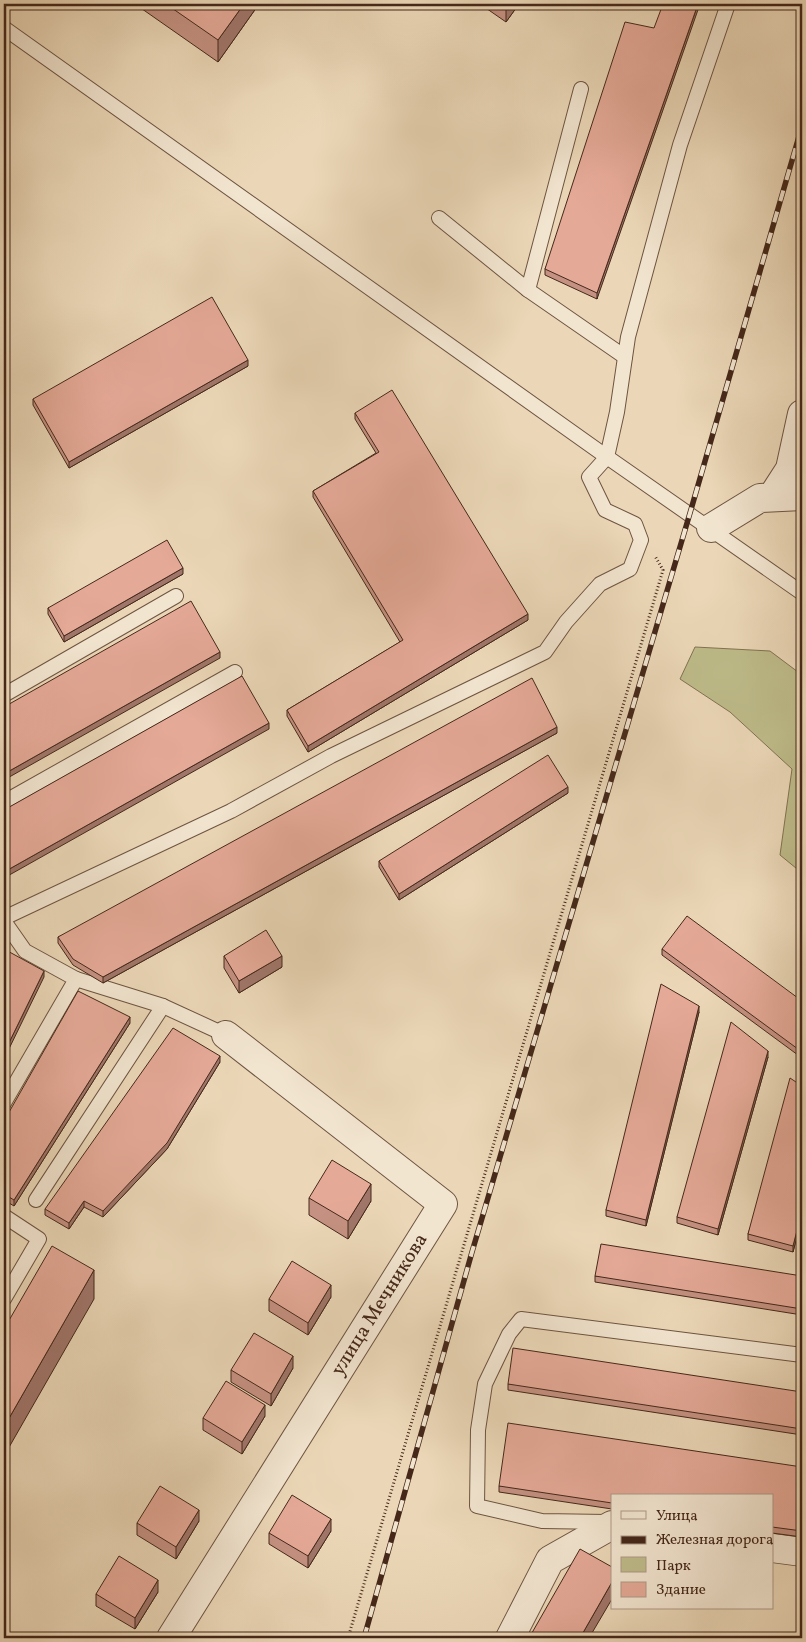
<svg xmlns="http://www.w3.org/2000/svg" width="806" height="1642" viewBox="0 0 806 1642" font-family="Vollkorn,serif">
<rect width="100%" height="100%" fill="#ebd7b7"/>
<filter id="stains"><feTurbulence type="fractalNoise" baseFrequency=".004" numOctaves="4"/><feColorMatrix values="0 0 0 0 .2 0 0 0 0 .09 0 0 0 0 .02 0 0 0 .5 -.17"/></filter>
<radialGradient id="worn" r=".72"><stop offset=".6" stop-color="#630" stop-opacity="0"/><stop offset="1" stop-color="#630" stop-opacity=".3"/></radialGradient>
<polygon fill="#bebc8a" stroke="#827252" points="695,647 770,651 802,675 802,873 780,855 792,769 730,712 680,679"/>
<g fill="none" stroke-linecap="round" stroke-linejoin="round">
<defs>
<g id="service">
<polyline points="4,28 607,457 802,593"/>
<polyline points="581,89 528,290 625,357"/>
<polyline points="439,218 528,290"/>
<polyline points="4,695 176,596"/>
<polyline points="4,802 235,672"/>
<polyline points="4,918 231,811 331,756 545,652 566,622 600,584 630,569 641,540 635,524 605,510 589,477 607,457 617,412 628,337 680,145 728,4"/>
<polyline points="4,921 25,951 76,979 4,1103"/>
<polyline points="76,979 163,1006 226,1035"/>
<polyline points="36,1200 163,1006"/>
<polyline points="4,1216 39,1239 4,1299"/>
<polyline points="607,1522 542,1521 477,1506 478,1430 485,1384 509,1334 521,1319 802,1355"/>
</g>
<g id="minor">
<polyline points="772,497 790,469 802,414"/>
<polyline points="711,528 760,498 802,496"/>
<polyline points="772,1548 802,1552"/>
<polyline points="171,1638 443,1204 226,1035"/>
<polyline points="510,1638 550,1560 612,1525"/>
</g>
</defs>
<use href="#service" stroke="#6e5441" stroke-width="16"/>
<use href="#minor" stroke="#6e5441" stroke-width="30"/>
<polyline stroke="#45281a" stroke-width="3" stroke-dasharray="1 2.5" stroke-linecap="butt" points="348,1638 663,570 655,556"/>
<use href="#service" stroke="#f2e5d0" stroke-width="14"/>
<use href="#minor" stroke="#f2e5d0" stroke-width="28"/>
<defs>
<polyline id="rail" points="364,1638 472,1252 690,513 802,126"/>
</defs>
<use href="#rail" stroke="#45281a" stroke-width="5.5"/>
<use href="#rail" stroke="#f2e5d0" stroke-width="4" stroke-dasharray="11" stroke-linecap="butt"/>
</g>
<g fill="#c59182" stroke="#45281a">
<polygon points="135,4 259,4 218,62"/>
<polygon points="480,4 519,4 506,22"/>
<polygon points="654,28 597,299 545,275 545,269"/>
<polygon points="248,366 69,468 33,405 33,399"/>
<polygon points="355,413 528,620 308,752 287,716 287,710 400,642 313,497 313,491 376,453 355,419"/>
<polygon points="183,574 64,642 48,614 48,608"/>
<polygon points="557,733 103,983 73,965 58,943 58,937"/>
<polygon points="568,793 399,900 379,867 379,861"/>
<polygon points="662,949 802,1001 802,1058 662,955"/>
<polygon points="224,956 282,967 239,993 224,968"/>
<polygon points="699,1012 646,1226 606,1216 606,1210"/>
<polygon points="130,1023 14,1206 4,1200 4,1121"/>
<polygon points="768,1057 718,1235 677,1223 677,1217"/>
<polygon points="220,1062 167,1149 103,1217 84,1207 69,1229 45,1215 45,1209"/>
<polygon points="802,1086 802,1217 793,1252 748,1240 748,1234"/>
<polygon points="309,1198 371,1201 348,1239 309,1215"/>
<polygon points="595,1276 802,1276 802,1315 595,1282"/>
<polygon points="331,1297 308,1335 269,1311 269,1299"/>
<polygon points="293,1368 271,1406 231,1382 231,1370"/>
<polygon points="508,1384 802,1392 802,1435 508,1390"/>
<polygon points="265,1416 242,1454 203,1430 203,1418"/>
<polygon points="802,1467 802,1537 772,1533 772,1496 612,1496 612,1509 499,1492 499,1486"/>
<polygon points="199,1521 176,1559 137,1535 137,1523"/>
<polygon points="331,1531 308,1568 269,1544 269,1533"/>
<polygon points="158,1592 135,1629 96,1606 96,1594"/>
</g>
<g fill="#a0766a" stroke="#45281a">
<polygon points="244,4 259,4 218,62 218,40"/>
<polygon points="506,4 519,4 506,22"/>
<polygon points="698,4 700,4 597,299 597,293"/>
<polygon points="248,360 248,366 69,468 69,462"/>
<polygon points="183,568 183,574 64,642 64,636"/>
<polygon points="528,614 528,620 308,752 308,746"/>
<polygon points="220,652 220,658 4,780 4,774"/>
<polygon points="269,723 269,729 4,878 4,872"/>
<polygon points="557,727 557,733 103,983 103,977"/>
<polygon points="568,787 568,793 399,900 399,894"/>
<polygon points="282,956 282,967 239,993 239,981"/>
<polygon points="44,971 44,977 4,1059 4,1053"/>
<polygon points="699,1006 699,1012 646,1226 646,1220"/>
<polygon points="130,1017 130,1023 14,1206 14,1200"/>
<polygon points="768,1051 768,1057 718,1235 718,1229"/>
<polygon points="220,1056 220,1062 167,1149 103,1217 103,1211"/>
<polygon points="371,1184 371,1201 348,1239 348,1221"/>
<polygon points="84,1201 84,1207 69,1229 69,1223"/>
<polygon points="802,1211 802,1217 793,1252 793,1246"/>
<polygon points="94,1270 94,1299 4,1456 4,1427"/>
<polygon points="331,1285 331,1297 308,1335 308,1323"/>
<polygon points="293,1356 293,1368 271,1406 271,1394"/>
<polygon points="265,1405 265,1416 242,1454 242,1442"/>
<polygon points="199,1510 199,1521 176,1559 176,1547"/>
<polygon points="331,1519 331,1531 308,1568 308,1556"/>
<polygon points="158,1580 158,1592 135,1629 135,1618"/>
<polygon points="612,1582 612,1599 589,1638 580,1638"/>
</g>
<g fill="#e5a997" stroke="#45281a">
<polygon points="166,4 244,4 218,40"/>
<polygon points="663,4 698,4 597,293 545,269 625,22 654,28"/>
<polygon points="212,297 248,360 69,462 33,399"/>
<polygon points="392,390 528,614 308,746 287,710 403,640 313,491 379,452 355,413"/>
<polygon points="167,540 183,568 64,636 48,608"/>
<polygon points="191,601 220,652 4,774 4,707"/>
<polygon points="242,676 269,723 4,872 4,810"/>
<polygon points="532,678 557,727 103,977 73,959 58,937"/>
<polygon points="548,755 568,787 399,894 379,861"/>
<polygon points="687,916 802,1001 802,1052 662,949"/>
<polygon points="266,930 282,956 239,981 224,956"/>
<polygon points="4,949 44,971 4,1053"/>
<polygon points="661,984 699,1006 646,1220 606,1210"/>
<polygon points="78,991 130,1017 14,1200 4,1194 4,1121"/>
<polygon points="731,1022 768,1051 718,1229 677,1217"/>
<polygon points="173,1028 220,1056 167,1143 103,1211 84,1201 69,1223 45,1209"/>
<polygon points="790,1078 802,1086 802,1211 793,1246 748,1234"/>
<polygon points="332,1160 371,1184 348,1221 309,1198"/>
<polygon points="601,1244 802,1276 802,1309 595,1276"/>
<polygon points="52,1246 94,1270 4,1427 4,1329"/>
<polygon points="292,1261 331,1285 308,1323 269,1299"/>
<polygon points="254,1333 293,1356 271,1394 231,1370"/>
<polygon points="513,1348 802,1392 802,1429 508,1384"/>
<polygon points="226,1381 265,1405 242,1442 203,1418"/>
<polygon points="508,1423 802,1467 802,1531 772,1527 772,1496 612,1496 612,1503 499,1486"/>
<polygon points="160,1486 199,1510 176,1547 137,1523"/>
<polygon points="292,1495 331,1519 308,1556 269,1533"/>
<polygon points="580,1549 612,1567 612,1582 580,1638 529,1638"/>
<polygon points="119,1556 158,1580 135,1618 96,1594"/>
</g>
<g text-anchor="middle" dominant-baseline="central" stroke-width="4" stroke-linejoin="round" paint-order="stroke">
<g font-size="20" fill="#45281a" stroke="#f2e5d0">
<text transform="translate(380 1305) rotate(-58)">улица Мечникова</text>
</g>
</g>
<rect width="806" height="1642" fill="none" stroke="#ebd7b7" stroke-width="20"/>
<rect x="5" y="5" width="796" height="1632" fill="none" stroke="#45281a" stroke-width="2.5"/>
<rect x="10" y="10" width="786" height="1622" fill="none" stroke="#45281a"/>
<rect x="611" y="1494" width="162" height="115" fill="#f2e5d0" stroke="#ad9987"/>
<rect x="621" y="1511" width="25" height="8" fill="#f2e5d0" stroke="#ad9987"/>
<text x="656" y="1520" font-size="15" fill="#45281a">Улица</text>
<rect x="621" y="1536" width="25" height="8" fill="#45281a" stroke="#ad9987"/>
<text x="656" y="1544" font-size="15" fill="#45281a">Железная дорога</text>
<rect x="621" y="1557" width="25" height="15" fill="#bebc8a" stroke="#ad9987"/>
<text x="656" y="1570" font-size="15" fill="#45281a">Парк</text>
<rect x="621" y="1582" width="25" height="15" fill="#e5a997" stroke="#ad9987"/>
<text x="656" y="1594" font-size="15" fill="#45281a">Здание</text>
<rect width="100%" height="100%" filter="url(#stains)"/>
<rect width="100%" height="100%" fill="url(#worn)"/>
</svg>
